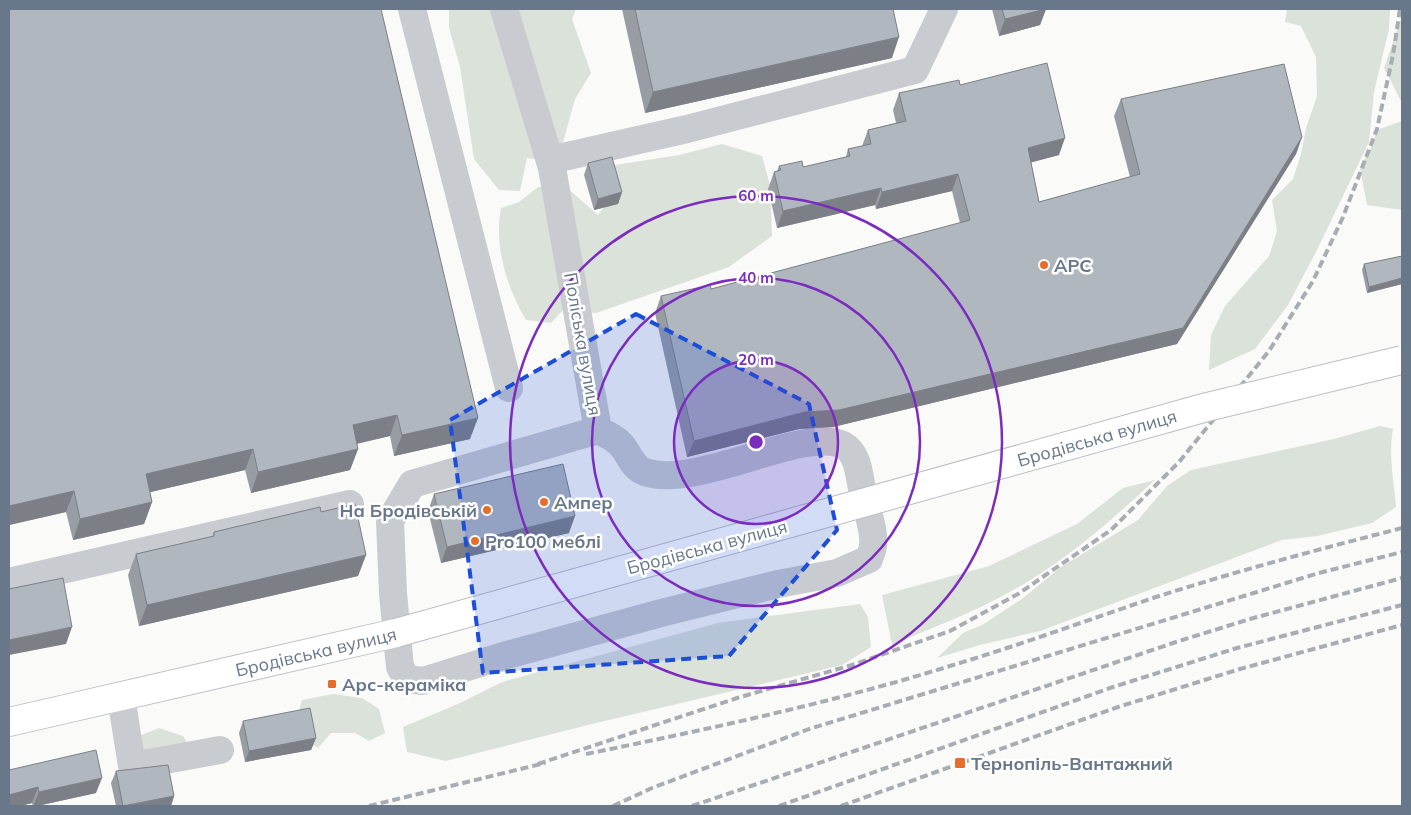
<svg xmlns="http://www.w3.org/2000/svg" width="1411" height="815" viewBox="0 0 1411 815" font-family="Mulish,sans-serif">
<rect width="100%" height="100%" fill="#fafaf8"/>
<g fill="#dbe2d9">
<polygon points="449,9 576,9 572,19 591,73 575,99 562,146 542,160 527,158 520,191 499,190 474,159 460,67 449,28"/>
<polygon points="1287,9 1390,9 1389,29 1374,92 1369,142 1317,250 1288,305 1255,349 1209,370 1211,335 1225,306 1269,256 1277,231 1272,200 1293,179 1301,154 1306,128 1317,96 1316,57 1301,26 1285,22"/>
<polygon points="1402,16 1402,103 1384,68"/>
<polygon points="1399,122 1402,122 1402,210 1367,205 1360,168 1371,148 1377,130"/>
<path d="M722,144L762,156L770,185L772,236L729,267L596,313L564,309L551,323L526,320C506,286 494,246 501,208L519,202L538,187L565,186L598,215L616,191L615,165L679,155Z"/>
<path d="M1380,426L1393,429C1388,455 1394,480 1396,507L1372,523L1317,536L1282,540L1040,631L980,645L937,658L963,633L982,625L1022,599L1061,567L1138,520L1167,486L1191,470L1334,439Z"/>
<path d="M1155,480C1112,520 1068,559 1017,588C977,611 934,627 892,645L882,595L989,566L1077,524L1123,488Z"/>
<polygon points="860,604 868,617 871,647 842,665 592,724 446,761 407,752 403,727 458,704 502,682 718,623"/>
<polygon points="333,694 362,698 379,709 385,733 369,741 355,733 331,733 318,748 301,738 296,721 302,700"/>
<polygon points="159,728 183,736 195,755 148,772 139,736"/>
</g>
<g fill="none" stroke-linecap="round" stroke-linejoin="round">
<defs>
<polyline id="major" points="9,722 396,633"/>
</defs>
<use href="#major" stroke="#bbbec3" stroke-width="30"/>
<g stroke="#c8cbcf" stroke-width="28">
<polyline points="412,9 509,388"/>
<path d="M504,9L552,168L598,430L412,484L390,521L393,593L400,667L407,679L423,681L503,656L665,612L778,584L837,573L869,559C870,555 873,550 873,545C875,531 865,503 862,489C859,474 858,453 843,445C803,426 696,490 645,472C633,468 630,456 623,447C617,439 606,434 598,430"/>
<polyline points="550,160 687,129 915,70 944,9"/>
<polyline points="9,582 350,504"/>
<polyline points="121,697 132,766 220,750"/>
</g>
<use href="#major" stroke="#fff" stroke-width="28"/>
<g stroke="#a8adb4" stroke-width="4" stroke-dasharray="8 4" stroke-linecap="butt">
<path d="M586,754C709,729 831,703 950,666C1020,645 1088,620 1156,597C1237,571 1320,549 1402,528"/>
<polyline points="538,764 737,698 852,665 950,631 1018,594 1111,530 1179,462 1269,351 1313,281 1343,217 1377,129 1393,55 1400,9"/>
<polyline points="369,806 545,763"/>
<polyline points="613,806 652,788 809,729 1319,573 1402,552"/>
<polyline points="692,806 1176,642 1250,619 1402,578"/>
<polyline points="779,806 1113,687 1237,648 1402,605"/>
<polyline points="841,806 1118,707 1240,669 1402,625"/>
</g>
<defs>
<polyline id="major-bridge" points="396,633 1207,407 1402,360"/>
</defs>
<use href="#major-bridge" stroke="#bbbec3" stroke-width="30" stroke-linecap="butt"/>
<use href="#major-bridge" stroke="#fff" stroke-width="28"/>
</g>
<g fill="#989da4">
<polygon points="9,9 470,439 394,456 390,436 357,444 358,449 350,470 251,493 245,470 150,492 152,502 144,524 73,540 66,512 9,525"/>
<polygon points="622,9 893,9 892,58 645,113"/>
<polygon points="992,9 1046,9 1040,25 999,36"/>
<polygon points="960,85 1059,155 1031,162 1039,202 1130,177 1114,116 1121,99 1302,137 1296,154 1177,344 833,427 799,429 687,457 655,313 661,296 711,289 960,223 952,191 876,209 875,205 777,228 768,189 774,172 777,171 779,166 803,167 846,157 848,149 862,146 868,130 896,123 893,110 899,93"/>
<polygon points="588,163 622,192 618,204 594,210 584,175"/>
<polygon points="1402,256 1402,284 1367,293 1362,270 1364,264"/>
<polygon points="434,494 569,533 441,563 428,511"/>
<polygon points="321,512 366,555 358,576 139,626 128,575 136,554 212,537 214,532"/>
<polygon points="243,721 316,738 311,750 245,762 239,733"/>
<polygon points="9,770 96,793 37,806 33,806 32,803 20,806 9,806"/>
<polygon points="116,771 174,796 171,806 116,806 111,783"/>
</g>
<g fill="#7c8086">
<polygon points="1046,9 1040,25 999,36 1005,19"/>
<polygon points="899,37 892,58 645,113 653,92"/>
<polygon points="1302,137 1296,154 1177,344 833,427 799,429 687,457 694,441 805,412"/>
<polygon points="1065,138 1059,155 1022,165 1028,148"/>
<polygon points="958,174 952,191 876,209 882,192"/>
<polygon points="881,188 875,205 777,228 783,211"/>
<polygon points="622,192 618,204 594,210 598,199"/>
<polygon points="1402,278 1402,284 1367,293 1369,287"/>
<polygon points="397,415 390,436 345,446 353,425"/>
<polygon points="478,418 470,439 394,456 402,435"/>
<polygon points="253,449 245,470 138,495 146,474"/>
<polygon points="358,449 350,470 251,493 258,472"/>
<polygon points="74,491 66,512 9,525 9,506"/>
<polygon points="152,502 144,524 73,540 80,519"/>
<polygon points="575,516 569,533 441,563 447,547"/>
<polygon points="366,555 358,576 139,626 147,605"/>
<polygon points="72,627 66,644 9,655 9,640"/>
<polygon points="316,738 311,750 245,762 249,751"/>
<polygon points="102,778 96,793 37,806 33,806 39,792"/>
<polygon points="38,787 32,803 20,806 9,806 9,795"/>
<polygon points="174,796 171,806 126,806"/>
</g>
<g fill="#b1b7bf" stroke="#7c8086">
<polygon points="9,9 381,9 478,418 402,435 397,415 353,425 358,449 258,472 253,449 146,474 152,502 80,519 74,491 9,506"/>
<polygon points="635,9 893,9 899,37 653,92"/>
<polygon points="1002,9 1046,9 1005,19"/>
<polygon points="1047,63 1065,138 1028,148 1039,202 1140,174 1121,99 1284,64 1302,137 1183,328 839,410 805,412 694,441 661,296 710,285 711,289 970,220 958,174 882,192 881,188 783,211 774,172 781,170 779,166 802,161 803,167 850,156 848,149 871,144 868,130 906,121 899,93 959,80 960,85"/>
<polygon points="612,157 622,192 598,199 588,163"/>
<polygon points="1402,256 1402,278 1369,287 1364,264"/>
<polygon points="563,464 575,516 447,547 434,494"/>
<polygon points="355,504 366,555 147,605 136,554 214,536 214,532 320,507 321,512"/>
<polygon points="63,578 72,627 9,640 9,589"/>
<polygon points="310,708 316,738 249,751 243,721"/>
<polygon points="96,750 102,778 39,792 38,787 9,795 9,770"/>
<polygon points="168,765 174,796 123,806 116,771"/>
</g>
<path fill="#1d4ed8" fill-opacity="0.2" stroke="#1d4ed8" stroke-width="4" stroke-dasharray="10 6" stroke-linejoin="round" d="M636,314L809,404L837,530L729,656L483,673L450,420Z"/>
<circle cx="756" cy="442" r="82" fill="#7b2cbf" fill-opacity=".12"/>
<g fill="none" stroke="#7b2cbf" stroke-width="2.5">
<circle cx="756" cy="442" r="82"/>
<circle cx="756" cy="442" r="164"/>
<circle cx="756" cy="442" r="246"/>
</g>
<g fill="#e86d2a" stroke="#fff" stroke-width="2">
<circle cx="1044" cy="265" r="5"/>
<circle cx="544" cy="502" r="5"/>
<circle cx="487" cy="510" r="5"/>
<circle cx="475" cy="541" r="5"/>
<rect x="327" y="679" width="10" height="10" rx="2.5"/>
<rect x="954" y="757" width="12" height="12" rx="2.5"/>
</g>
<g text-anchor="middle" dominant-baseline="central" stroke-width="5" stroke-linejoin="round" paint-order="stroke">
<g font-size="18" font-weight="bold" fill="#68778a" stroke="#fff" text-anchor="start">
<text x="1054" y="265">АРС</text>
<text x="554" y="502">Ампер</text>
<text x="477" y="510" text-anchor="end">На Бродівській</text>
<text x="485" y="541">Pro100 меблі</text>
<text x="342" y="684">Арс-кераміка</text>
<text x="971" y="763">Тернопіль-Вантажний</text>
</g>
<g font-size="18" fill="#68778a" stroke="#fff">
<text transform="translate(583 344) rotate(80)">Поліська вулиця</text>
<text transform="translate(1097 438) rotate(-16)">Бродівська вулиця</text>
<text transform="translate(707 547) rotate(-15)">Бродівська вулиця</text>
<text transform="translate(316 652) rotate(-13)">Бродівська вулиця</text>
</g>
</g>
<circle cx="756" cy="442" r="8" fill="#7b2cbf" stroke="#fff" stroke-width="2.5"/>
<g font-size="15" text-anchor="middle" font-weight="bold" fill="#7b2cbf" stroke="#fff" stroke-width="5" stroke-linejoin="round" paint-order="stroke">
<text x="756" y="201">60 m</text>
<text x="756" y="283">40 m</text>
<text x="756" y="365">20 m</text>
</g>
<rect width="1411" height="815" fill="none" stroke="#68778a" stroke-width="20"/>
</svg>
